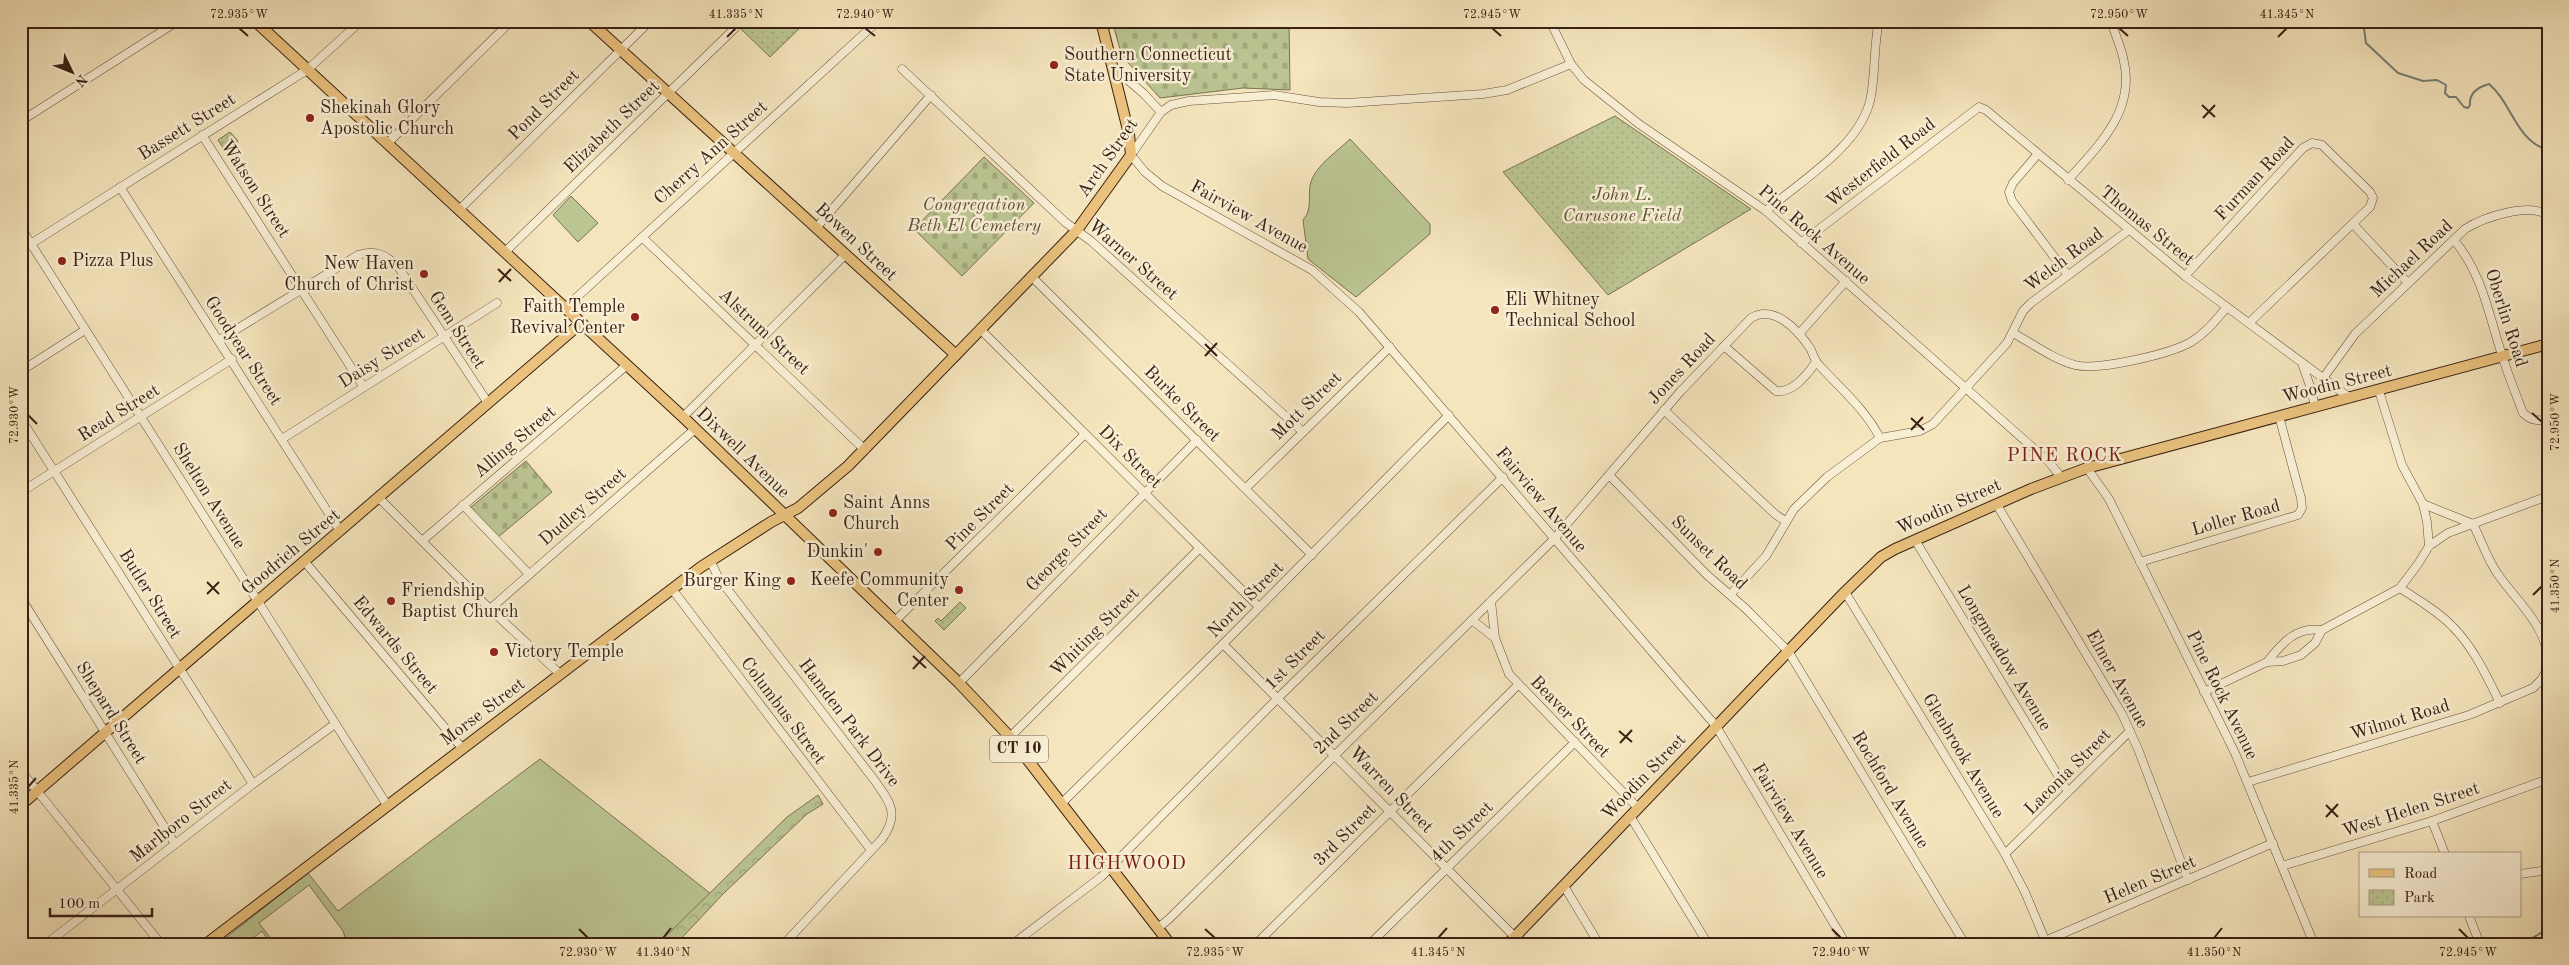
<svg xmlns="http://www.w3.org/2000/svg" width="2569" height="965" viewBox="0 0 2569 965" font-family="'Old Standard TT',serif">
<defs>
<pattern id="forest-crowns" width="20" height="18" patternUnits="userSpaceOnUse" patternTransform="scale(1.25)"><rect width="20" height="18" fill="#bbc592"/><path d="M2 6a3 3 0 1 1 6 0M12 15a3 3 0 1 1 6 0" fill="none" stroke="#a2a97d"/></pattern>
<pattern id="cemetery-stones" width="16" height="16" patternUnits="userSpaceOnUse" patternTransform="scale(1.25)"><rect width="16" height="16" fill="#bbc592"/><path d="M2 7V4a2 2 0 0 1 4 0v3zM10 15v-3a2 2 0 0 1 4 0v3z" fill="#a2a97d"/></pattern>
<pattern id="park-dots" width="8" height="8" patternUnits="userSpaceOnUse" patternTransform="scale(1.25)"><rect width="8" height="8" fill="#bbc592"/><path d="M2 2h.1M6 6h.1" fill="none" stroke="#a2a97d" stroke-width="1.8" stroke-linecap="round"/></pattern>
</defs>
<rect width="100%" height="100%" fill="#f5e5bd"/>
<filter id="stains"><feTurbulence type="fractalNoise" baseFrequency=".004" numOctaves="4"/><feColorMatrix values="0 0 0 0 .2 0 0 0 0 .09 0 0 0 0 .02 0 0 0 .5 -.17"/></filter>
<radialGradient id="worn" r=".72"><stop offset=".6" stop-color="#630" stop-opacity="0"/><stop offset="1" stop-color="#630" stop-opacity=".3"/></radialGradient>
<g fill="#bbc592" stroke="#7a7252">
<path d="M1350,139L1430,224V234L1356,297L1308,259L1303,220C1314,208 1306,193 1312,179C1319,163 1338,151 1350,139Z"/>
<polygon points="571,196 598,223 578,242 553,215"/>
<polygon points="540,759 711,894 658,944 339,944 345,937 343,931 309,885 259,923 275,944 271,944 262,931 245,944 218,944 308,873 338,911"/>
</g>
<polygon fill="url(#forest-crowns)" stroke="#7a7252" points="818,795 823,804 807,814 724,893 676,944 658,944 787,817"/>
<g fill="url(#cemetery-stones)" stroke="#7a7252">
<polygon points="1112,21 1289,21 1290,90 1243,88 1160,98 1122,56"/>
<polygon points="984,157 1034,203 962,276 914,229"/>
<polygon points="526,461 552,492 497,538 470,508"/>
</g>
<g fill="url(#park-dots)" stroke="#7a7252">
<polygon points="747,21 807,21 770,57 741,29"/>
<polygon points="1615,116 1751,209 1608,295 1503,172"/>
<polygon points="230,132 238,141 225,151 218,140"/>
<polygon points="960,602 966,608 944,630 935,621 938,618 941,621"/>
</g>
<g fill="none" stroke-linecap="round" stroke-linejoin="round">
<g stroke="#757f75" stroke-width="2">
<path d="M2359,21L2364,28L2366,43L2398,73L2423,81L2437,80L2446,85L2445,93L2449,97H2456L2464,107L2468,108L2470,105C2469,93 2478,87 2489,84C2512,103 2516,141 2548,150"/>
<polyline points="2531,944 2532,938 2548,929"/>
</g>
<defs>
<g id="minor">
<polyline points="1550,21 1571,64 1584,80 1639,124 1766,211 2049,462 2061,477"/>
<polyline points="1571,64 1507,90 1483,94 1347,103 1319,102 1274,95 1189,101 1171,105 1161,112 1131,155 1145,172 1162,186 1312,270 1359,312 1716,726 1846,944"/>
<polyline points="1114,68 1143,93 1161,112"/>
<polyline points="902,69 1065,222 1091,241 1302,431"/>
<polyline points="21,121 178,21"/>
<polyline points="202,135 363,386"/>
<polyline points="388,143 511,21"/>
<polyline points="2037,155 2013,183 2009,192 2012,201 2067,274"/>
<path d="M2068,180C2098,146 2135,112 2124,62C2122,48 2115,35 2111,21"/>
<polyline points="120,187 340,531"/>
<polyline points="459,210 650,21"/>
<path d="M1766,211C1800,181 1858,148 1870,101C1876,75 1873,48 1879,21"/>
<polyline points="2353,224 2408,283"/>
<polyline points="817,227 931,95"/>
<polyline points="21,228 387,805"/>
<polyline points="642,237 865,450"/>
<path d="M2454,240C2483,275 2488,313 2502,355C2508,375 2516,394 2523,413C2531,420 2537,422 2548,419"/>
<polyline points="1801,243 1979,107 1986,110 2185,276 2350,398"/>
<polyline points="21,250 307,70 361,21"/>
<polyline points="505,252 735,28 739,21"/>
<polyline points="1031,276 1312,555"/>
<polyline points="2185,276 2303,148 2312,143 2322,145 2370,192 2373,198 2370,207 2249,323"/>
<polyline points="565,308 878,21"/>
<polyline points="980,329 1259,607"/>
<path d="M2013,333C2033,344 2053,359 2075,365C2098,371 2170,354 2191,342C2206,333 2216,320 2227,307"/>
<polyline points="1799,334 1846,281"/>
<path d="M219,340L358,255C375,249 387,255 399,268L488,403"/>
<path d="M1724,346L1776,391C1793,393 1807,375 1816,362"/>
<polyline points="2302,363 2311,389 2315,407"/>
<polyline points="21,371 85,330"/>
<path d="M2324,377L2355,334L2465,229C2482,218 2531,201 2548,216"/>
<polyline points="2379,391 2402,465 2423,504 2427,522 2429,546"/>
<polyline points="1664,410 1775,514 1785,521"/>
<polyline points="683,417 846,254"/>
<polyline points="21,419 253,784"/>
<polyline points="282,439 497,303"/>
<polyline points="2087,468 2109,499 2235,753 2314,944"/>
<polyline points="1609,475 1707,575 1745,608 1788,651 1965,944"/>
<polyline points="1246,488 1390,347"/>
<polyline points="21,492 232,359"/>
<polyline points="379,498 490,609 560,674"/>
<path d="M2423,504L2473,524C2481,540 2487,558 2497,573C2516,601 2547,625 2548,662"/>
<polyline points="463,505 529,574"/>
<polyline points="1997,505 2122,714 2138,749 2188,880"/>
<polyline points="1915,540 2068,792"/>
<polyline points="422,541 627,365"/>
<polyline points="305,562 462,748"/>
<path d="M711,562L718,577L875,781C890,802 900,814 882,839L784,944"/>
<polyline points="2140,562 2298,515 2302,508 2301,498 2279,416"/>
<path d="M2400,588C2418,600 2438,611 2453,627C2474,648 2487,677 2500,703"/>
<polyline points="672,589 871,850"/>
<polyline points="1845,592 2005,854 2025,892 2045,940"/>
<polyline points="1730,595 1766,556 1794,509 1827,477 1880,438 1920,431 1933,424 2007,343 2023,311 2031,303 2129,230"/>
<polyline points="21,598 175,844"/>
<polyline points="1491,601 1495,638 1509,674 1638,808"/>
<polyline points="490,609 695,429"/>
<polyline points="1472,620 1495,638"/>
<polyline points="895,621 1085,434"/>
<polyline points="1223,644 1515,937"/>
<path d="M2267,662C2282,643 2296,626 2322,630"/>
<polyline points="959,683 1197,440"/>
<polyline points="2204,692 2267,662 2283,661 2301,655 2315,643 2322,630 2400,588 2418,564 2429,546 2448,533 2548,496"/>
<polyline points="1010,737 1200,548"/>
<polyline points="21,771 161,944"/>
<polyline points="2248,782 2469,715 2533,688 2542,679 2548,667"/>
<polyline points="1062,803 1223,644 1449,415"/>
<polyline points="1630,816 1708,944"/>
<polyline points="2432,821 2445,854"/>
<polyline points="2005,854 2130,731"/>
<polyline points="2282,866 2432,821 2548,779"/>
<polyline points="2520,874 2548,870"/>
<polyline points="1564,886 1599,944"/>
<polyline points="2469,916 2480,944"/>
<path d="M1158,928L1169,919L1554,539L1680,392L1751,318C1774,304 1798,330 1810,348C1813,353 1814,360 1819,365C1841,389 1865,409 1880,438"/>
<polyline points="46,944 253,784 335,724"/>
<polyline points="1013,944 1101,877 1278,698 1503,477"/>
<polyline points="1256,944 1518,685"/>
<polyline points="1370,944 1575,742"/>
<polyline points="2038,944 2273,843"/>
</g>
<g id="major">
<polyline points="255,21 683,417 959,683 1010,737 1170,944"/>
<polyline points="589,21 956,355"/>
<polyline points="21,805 581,323"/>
<polyline points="206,944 701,567 771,522 798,508 848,466 1077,230 1131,155 1129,134 1101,21"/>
<polyline points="1508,944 1845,592 1881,557 1895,549 2031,489 2087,468 2548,344"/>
</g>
</defs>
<use href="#minor" stroke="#68513e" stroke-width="9"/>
<use href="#major" stroke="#392013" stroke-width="12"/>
<use href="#minor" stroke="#f8eed4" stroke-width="8"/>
<use href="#major" stroke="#eac27e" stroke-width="10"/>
</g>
<path fill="none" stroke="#392013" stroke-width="2" d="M239,28L248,36M865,28L875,36M1492,28L1501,36M2119,28L2128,36M727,37L736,28M2278,37L2287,28M2202,105L2215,117M2203,118L2215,105M498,269L511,281M499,282L511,269M1205,344L1217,356M1205,356L1217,343M2532,413L2542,422M28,415L37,424M1911,418L1924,430M1911,430L1923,417M207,582L219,594M207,594L219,582M2533,595L2542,586M913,656L926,668M913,669L925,656M1619,731L1632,742M1620,743L1632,730M28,787L36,778M2326,805L2338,817M2326,817L2338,804M579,929L588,938M1205,929L1215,938M1832,929L1841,938M2459,929L2468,938M663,938L671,928M1438,938L1447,928M2214,938L2222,928"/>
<g fill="#8f2418" stroke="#f8eed4" stroke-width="2">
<circle cx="1054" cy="65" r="5"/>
<circle cx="310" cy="118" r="5"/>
<circle cx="62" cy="261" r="5"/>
<circle cx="424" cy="274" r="5"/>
<circle cx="1495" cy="310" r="5"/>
<circle cx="635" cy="317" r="5"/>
<circle cx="833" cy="513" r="5"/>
<circle cx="878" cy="552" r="5"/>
<circle cx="791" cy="581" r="5"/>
<circle cx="959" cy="590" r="5"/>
<circle cx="391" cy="601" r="5"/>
<circle cx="494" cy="652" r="5"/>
</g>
<g text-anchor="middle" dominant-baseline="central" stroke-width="5" stroke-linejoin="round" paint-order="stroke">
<rect fill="#f8eed4" stroke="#725e4d" stroke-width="1" x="990" y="735.5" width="58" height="27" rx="4"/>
<g font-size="16" font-weight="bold" fill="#392013">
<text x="1019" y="749">CT 10</text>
</g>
<g font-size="18" fill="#392013" stroke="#f8eed4" text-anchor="start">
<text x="1064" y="55">Southern Connecticut<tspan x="1064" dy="21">State University</tspan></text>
<text x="320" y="108">Shekinah Glory<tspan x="320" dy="21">Apostolic Church</tspan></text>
<text x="72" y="261">Pizza Plus</text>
<text x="414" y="264" text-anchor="end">New Haven<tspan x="414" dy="21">Church of Christ</tspan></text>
<text x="1505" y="300">Eli Whitney<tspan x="1505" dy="21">Technical School</tspan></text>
<text x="625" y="307" text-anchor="end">Faith Temple<tspan x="625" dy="21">Revival Center</tspan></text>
<text x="843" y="503">Saint Anns<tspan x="843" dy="21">Church</tspan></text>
<text x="868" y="552" text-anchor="end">Dunkin'</text>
<text x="949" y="580" text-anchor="end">Keefe Community<tspan x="949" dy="21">Center</tspan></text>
<text x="781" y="581" text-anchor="end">Burger King</text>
<text x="401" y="591">Friendship<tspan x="401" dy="21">Baptist Church</tspan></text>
<text x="504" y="652">Victory Temple</text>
</g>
<g font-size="18" fill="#392013" stroke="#f8eed4">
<text transform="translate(544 105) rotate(-45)">Pond Street</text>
<text transform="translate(187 127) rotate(-32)">Bassett Street</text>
<text transform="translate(612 127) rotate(-44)">Elizabeth Street</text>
<text transform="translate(711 153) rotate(-42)">Cherry Ann Street</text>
<text transform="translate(1108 158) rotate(-55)">Arch Street</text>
<text transform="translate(1881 163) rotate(-38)">Westerfield Road</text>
<text transform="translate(2255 179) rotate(-47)">Furman Road</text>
<text transform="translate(255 189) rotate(57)">Watson Street</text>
<text transform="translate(1249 217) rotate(29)">Fairview Avenue</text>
<text transform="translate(2147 226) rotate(39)">Thomas Street</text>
<text transform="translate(1814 235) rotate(41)">Pine Rock Avenue</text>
<text transform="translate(856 242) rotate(43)">Bowen Street</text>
<text transform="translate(2412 259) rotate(-43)">Michael Road</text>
<text transform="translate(1133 260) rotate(41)">Warner Street</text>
<text transform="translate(2064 260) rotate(-37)">Welch Road</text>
<text transform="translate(2506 318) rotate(72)">Oberlin Road</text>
<text transform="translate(457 330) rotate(57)">Gem Street</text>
<text transform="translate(764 332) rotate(43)">Alstrum Street</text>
<text transform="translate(243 351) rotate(57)">Goodyear Street</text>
<text transform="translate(382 358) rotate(-32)">Daisy Street</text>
<text transform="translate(1682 369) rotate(-47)">Jones Road</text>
<text transform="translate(2337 384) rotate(-14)">Woodin Street</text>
<text transform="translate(1182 404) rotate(45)">Burke Street</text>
<text transform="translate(1307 406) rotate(-44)">Mott Street</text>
<text transform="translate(119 413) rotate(-32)">Read Street</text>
<text transform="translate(515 442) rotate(-40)">Alling Street</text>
<text transform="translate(743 453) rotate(44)">Dixwell Avenue</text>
<text transform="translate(1130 457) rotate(45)">Dix Street</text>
<text transform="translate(209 496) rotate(58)">Shelton Avenue</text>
<text transform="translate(1541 500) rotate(50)">Fairview Avenue</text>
<text transform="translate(583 507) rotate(-41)">Dudley Street</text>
<text transform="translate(1949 507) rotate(-24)">Woodin Street</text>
<text transform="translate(980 517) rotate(-45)">Pine Street</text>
<text transform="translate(2236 518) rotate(-16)">Loller Road</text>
<text transform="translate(1067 550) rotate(-46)">George Street</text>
<text transform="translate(291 552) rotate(-40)">Goodrich Street</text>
<text transform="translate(1709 553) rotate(44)">Sunset Road</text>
<text transform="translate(150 594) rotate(58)">Butler Street</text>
<text transform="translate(1246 600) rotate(-45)">North Street</text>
<text transform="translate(1095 632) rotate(-45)">Whiting Street</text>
<text transform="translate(395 645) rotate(50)">Edwards Street</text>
<text transform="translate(2004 658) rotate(59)">Longmeadow Avenue</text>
<text transform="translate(1295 660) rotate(-45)">1st Street</text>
<text transform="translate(2117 679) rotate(61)">Elmer Avenue</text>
<text transform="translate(2222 695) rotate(64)">Pine Rock Avenue</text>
<text transform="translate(783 711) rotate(53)">Columbus Street</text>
<text transform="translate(483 712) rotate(-37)">Morse Street</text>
<text transform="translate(111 713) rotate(58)">Shepard Street</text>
<text transform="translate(1570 717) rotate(46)">Beaver Street</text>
<text transform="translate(2400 720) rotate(-17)">Wilmot Road</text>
<text transform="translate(849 723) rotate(53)">Hamden Park Drive</text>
<text transform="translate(1346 723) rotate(-44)">2nd Street</text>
<text transform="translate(1963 756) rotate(59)">Glenbrook Avenue</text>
<text transform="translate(2068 772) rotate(-45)">Laconia Street</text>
<text transform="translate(1644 777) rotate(-46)">Woodin Street</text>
<text transform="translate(1391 790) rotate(46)">Warren Street</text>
<text transform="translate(1890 790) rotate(59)">Rochford Avenue</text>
<text transform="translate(2411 810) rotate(-18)">West Helen Street</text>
<text transform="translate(181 821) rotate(-38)">Marlboro Street</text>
<text transform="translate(1790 821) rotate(59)">Fairview Avenue</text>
<text transform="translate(1462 832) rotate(-44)">4th Street</text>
<text transform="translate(1345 835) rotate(-45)">3rd Street</text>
<text transform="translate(2150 880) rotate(-23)">Helen Street</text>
</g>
<g font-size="18" font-style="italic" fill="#605239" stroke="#f8eed4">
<text x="1622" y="195">John L.<tspan x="1622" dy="21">Carusone Field</tspan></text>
<text x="974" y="205">Congregation<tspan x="974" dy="21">Beth El Cemetery</tspan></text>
</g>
<g font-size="19" letter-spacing="1" fill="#7a1f14" stroke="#f8eed4">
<text x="2065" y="456">PINE ROCK</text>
<text x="1127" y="864">HIGHWOOD</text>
</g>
</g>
<rect width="2569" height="965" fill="none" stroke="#f5e5bd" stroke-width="55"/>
<rect x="2359" y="852" width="162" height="65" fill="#f8eed4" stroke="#ac9c87"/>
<rect x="2369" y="869" width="25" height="8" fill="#eac27e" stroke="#ac9c87"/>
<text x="2404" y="878" font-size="15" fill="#392013">Road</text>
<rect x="2369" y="890" width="25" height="15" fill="url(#park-dots)" stroke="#ac9c87"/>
<text x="2404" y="902" font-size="15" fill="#392013">Park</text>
<g transform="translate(72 72) rotate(133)" stroke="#f8eed4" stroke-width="4" paint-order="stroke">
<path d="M0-4L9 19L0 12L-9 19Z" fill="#392013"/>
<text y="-8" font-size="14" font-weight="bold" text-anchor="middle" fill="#392013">N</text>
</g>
<path d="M50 908v8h102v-8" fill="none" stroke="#392013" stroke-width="2.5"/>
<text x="58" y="908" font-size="15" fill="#392013" stroke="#f8eed4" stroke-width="4" paint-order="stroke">100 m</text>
<rect x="28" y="28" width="2514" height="910" fill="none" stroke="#392013" stroke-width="2"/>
<g font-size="12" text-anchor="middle" fill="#392013">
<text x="239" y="18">72.935°W</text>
<text x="736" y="18">41.335°N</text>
<text x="865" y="18">72.940°W</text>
<text x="1492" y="18">72.945°W</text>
<text x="2119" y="18">72.950°W</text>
<text x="2287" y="18">41.345°N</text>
<text transform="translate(14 415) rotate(-90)" y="4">72.930°W</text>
<text transform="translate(2555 422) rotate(-90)" y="4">72.950°W</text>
<text transform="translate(2555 586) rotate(-90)" y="4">41.350°N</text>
<text transform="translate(14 787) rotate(-90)" y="4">41.335°N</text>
<text x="588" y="956">72.930°W</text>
<text x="663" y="956">41.340°N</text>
<text x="1215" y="956">72.935°W</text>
<text x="1438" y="956">41.345°N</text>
<text x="1841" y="956">72.940°W</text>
<text x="2214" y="956">41.350°N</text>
<text x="2468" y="956">72.945°W</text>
</g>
<rect width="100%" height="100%" filter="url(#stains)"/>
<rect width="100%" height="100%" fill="url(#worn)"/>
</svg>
